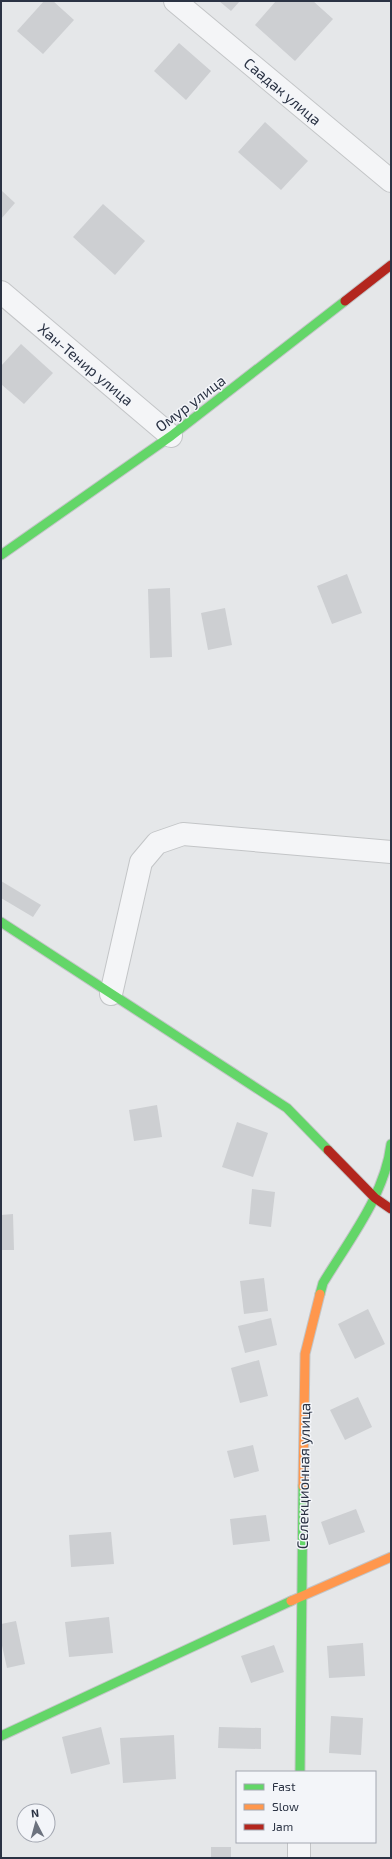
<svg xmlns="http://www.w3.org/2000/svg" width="392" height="1859" viewBox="0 0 392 1859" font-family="'Exo 2',sans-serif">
<rect width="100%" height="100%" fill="#e5e7e9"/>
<g fill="#cdcfd2">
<polygon points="44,1 53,1 74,20 43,54 17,31"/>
<polygon points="219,1 240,1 231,11"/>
<polygon points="276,1 313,1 333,19 295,61 255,25"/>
<polygon points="179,43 211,71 186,100 154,71"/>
<polygon points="265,122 308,161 281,190 238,152"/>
<polygon points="1,190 15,203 1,219"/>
<polygon points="103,204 145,241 115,275 73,237"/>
<polygon points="21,344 53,373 24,404 1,384 1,366"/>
<polygon points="347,574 362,613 332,624 317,586"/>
<polygon points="170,588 172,657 150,658 148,589"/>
<polygon points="225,608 232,645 208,650 201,613"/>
<polygon points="1,881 41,905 33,917 1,898"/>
<polygon points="157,1105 162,1137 134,1141 129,1110"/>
<polygon points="237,1122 268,1133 253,1177 222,1167"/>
<polygon points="252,1189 275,1192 271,1227 249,1224"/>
<polygon points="13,1214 14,1250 1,1250 1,1215"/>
<polygon points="264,1278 268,1311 244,1314 240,1281"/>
<polygon points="368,1309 385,1344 355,1359 338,1324"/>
<polygon points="271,1318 277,1345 245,1353 238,1326"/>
<polygon points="259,1360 268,1396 240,1403 231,1368"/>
<polygon points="358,1397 372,1427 345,1440 330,1410"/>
<polygon points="253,1445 259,1471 234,1478 227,1451"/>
<polygon points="356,1509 365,1532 329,1545 321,1522"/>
<polygon points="266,1515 270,1541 233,1545 230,1519"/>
<polygon points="111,1532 114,1564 71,1567 69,1535"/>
<polygon points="109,1617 113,1653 69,1657 65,1622"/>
<polygon points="16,1621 25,1664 7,1668 1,1641 1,1624"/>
<polygon points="363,1643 365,1676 329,1678 327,1646"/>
<polygon points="274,1645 284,1672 251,1683 241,1656"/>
<polygon points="331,1716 363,1718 361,1755 329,1753"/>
<polygon points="101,1727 110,1764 71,1774 62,1737"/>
<polygon points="219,1727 261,1728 261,1749 218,1748"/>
<polygon points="174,1735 176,1779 123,1783 120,1738"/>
<rect x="211" y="1847" width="20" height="11"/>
</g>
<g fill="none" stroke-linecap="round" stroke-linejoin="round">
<defs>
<g id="street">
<polyline points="175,1 391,181"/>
<polyline points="1,292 171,436"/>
<polyline points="111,994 141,862 157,843 183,834 391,852"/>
<polyline points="299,1858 299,1842"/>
</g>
<g id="fast">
<polyline points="1,555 171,436 345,301"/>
<polyline points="1,922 287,1108 328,1150"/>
<path d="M320,1294L323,1283C349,1240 385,1195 391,1144"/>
<polyline points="1,1736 291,1601"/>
<polyline points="300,1772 303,1486"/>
</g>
<g id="slow">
<polyline points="303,1486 305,1354 320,1294"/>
<polyline points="291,1601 391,1557"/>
</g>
<g id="jam">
<polyline points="345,301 391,265"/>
<polyline points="328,1150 375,1198 391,1209"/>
</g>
</defs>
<use href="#street" stroke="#c3c5c7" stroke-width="24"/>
<use href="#fast" stroke="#c3c5c7" stroke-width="11"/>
<use href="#slow" stroke="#c3c5c7" stroke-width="11"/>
<use href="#jam" stroke="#c3c5c7" stroke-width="11"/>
<use href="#street" stroke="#f4f5f7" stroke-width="22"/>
<use href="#fast" stroke="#63d668" stroke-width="9"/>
<use href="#slow" stroke="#ff974d" stroke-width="9"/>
<use href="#jam" stroke="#b3261e" stroke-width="9"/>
</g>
<g text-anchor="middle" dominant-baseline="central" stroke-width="3" stroke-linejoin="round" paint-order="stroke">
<g font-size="15" fill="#2b3344" stroke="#f3f5f9">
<text transform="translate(283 91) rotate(40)">Саадак улица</text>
<text transform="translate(86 364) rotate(40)">Хан-Тенир улица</text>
<text transform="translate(190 403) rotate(-37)">Омур улица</text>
<text transform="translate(303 1476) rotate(-89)">Селекционная улица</text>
</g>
</g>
<rect width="392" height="1859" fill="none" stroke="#2b3344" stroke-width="4"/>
<rect x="236" y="1771" width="140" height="72" fill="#f3f5f9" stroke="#a3a7b1"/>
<rect x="244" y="1784" width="20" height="6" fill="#63d668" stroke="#a3a7b1"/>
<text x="272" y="1791" font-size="12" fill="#2b3344">Fast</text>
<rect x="244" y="1804" width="20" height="6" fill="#ff974d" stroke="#a3a7b1"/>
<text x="272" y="1811" font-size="12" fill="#2b3344">Slow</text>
<rect x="244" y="1824" width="20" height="6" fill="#b3261e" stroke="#a3a7b1"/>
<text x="272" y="1831" font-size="12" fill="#2b3344">Jam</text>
<g transform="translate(36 1823) rotate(354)"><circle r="19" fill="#f3f5f9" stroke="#a3a7b1"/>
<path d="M0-3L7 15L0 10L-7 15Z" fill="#6c727e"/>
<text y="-6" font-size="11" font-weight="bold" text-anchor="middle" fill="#2b3344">N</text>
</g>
</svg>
